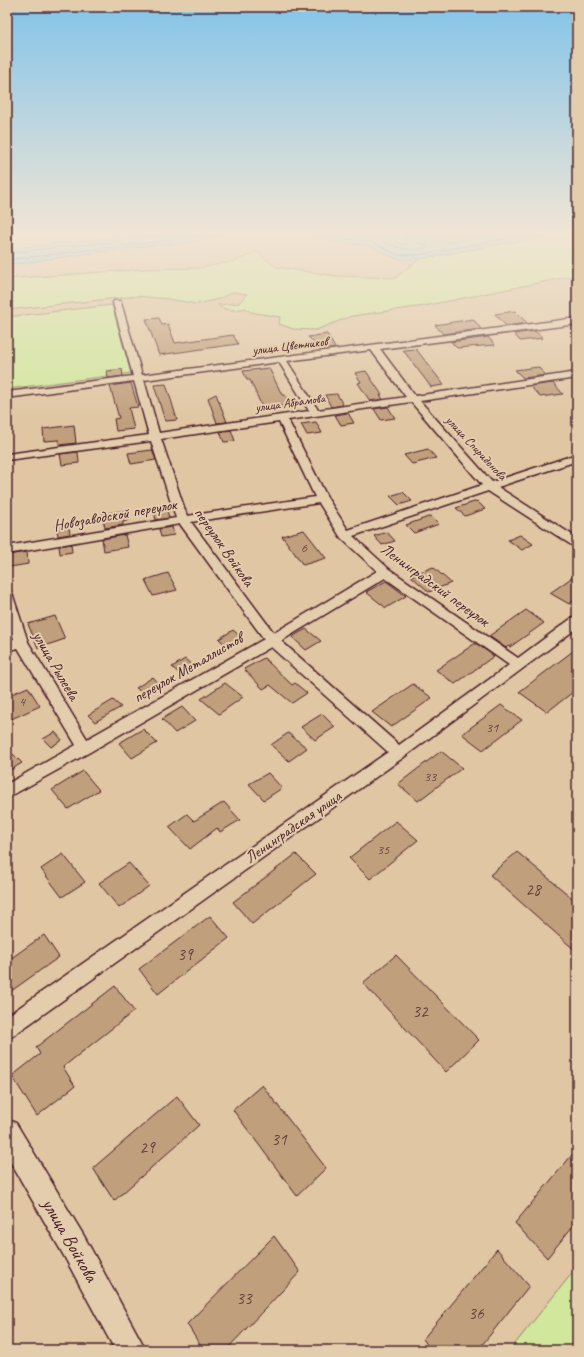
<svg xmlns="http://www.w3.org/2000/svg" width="584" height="1357" viewBox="0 0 584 1357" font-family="Caveat,sans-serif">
<rect width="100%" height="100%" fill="#e0c6a2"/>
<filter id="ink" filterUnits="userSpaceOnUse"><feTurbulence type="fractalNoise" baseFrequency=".025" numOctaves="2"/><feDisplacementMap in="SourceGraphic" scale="8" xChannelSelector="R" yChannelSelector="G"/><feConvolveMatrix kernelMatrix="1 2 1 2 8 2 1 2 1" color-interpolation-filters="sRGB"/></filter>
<g filter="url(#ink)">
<g fill="#d1e79c" stroke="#8e8364">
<path d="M561,233H577V275L424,306L352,316L316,330L293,329L279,324L280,317L250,312L246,308C237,310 225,312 218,305L239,303L247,294L233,292L219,299L196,304L168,299L137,296L7,310V279L146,269L199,268L235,261L257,252L276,267L337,276L395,278L419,259Z"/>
<polygon points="112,305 131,373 7,389 7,317"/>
<polygon points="577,1267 577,1350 510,1350"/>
</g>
<g fill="#8cdbea" stroke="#72909e">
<polygon points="133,233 231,233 188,243 153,245 47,259 28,263 7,264 7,249 126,236"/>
<path d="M307,233C337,233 369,232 399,233C426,234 452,239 479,233H561L419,259H397L370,246L332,241Z"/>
</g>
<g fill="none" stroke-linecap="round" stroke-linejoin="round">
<g stroke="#646a77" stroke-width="1">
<polyline points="136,233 136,237 138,238 191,233"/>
<polyline points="321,233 333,237 371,242 398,255 418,255 536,233"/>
<path d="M346,233C355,234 365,235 374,238C395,245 403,253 426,248V245L414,241L411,233"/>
<polyline points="379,233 401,244 405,244 407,242 405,233"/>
<path d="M417,233V237C432,245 453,240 469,240L473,238L474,233"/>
<polyline points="7,253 126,240 130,237 131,233"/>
<polyline points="7,260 178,239 214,233"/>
</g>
</g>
<g fill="#c09f7b" stroke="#4a1f2b">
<polygon points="515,311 527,323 506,326 495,314"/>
<polygon points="159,318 162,325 168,324 175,343 233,335 238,344 159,355 146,319"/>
<polygon points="473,319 481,329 443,334 435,325"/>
<polygon points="535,331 543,338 520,341 514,334"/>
<polygon points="327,334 335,348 323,350 308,337"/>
<polygon points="488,337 495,345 457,348 451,342"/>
<polygon points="416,349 444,385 431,387 403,350"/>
<polygon points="538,367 546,375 523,378 515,370"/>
<polygon points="269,368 282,395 285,395 290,405 263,409 250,380 247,380 243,371"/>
<polygon points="122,369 123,376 108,378 107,371"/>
<polygon points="366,371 382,395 380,395 383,399 370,401 358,383 361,382 355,373"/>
<polygon points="131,383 138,407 129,408 134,429 116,431 114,419 119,418 110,386"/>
<polygon points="553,383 563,394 540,397 530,386"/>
<polygon points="166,384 172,403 177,420 165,421 154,385"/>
<polygon points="216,394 227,422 217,423 208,398"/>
<polygon points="337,394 343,405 331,407 325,395"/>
<polygon points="388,407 395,418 381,420 374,409"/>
<polygon points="348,413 354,423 341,425 335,415"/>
<polygon points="316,422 322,433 307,435 301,424"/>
<polygon points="74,425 76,443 59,445 59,440 44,441 43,429"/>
<polygon points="231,430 235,441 224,442 220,432"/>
<polygon points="428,449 436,458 412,464 404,455"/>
<polygon points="152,450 156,460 131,464 128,453"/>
<polygon points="78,452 79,463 62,465 60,454"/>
<polygon points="403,492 412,501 399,505 390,496"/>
<polygon points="477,501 485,509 465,516 456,508"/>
<polygon points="166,506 169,518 156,520 153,508"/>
<polygon points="128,510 130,520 123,522 123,525 105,528 102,514"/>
<polygon points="431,516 439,524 414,533 406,525"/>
<polygon points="68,523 70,534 58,536 56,525"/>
<polygon points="172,527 174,535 161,537 159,529"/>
<polygon points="304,530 326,558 303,565 282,536"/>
<polygon points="387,532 395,541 382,545 374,536"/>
<polygon points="125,535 128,547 104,551 102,539"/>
<polygon points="520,535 533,544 522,550 508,540"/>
<polygon points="71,544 72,552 60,554 59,546"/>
<polygon points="27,552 28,564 10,567 7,555"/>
<polygon points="433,567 451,583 429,592 411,576"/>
<polygon points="168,573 177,590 153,596 145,580"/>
<polygon points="577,574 577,599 569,604 550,593"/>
<polygon points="386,581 406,596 386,608 366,592"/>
<polygon points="526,610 544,623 510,647 508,646 506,648 489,636"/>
<polygon points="55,616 65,639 38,648 28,624"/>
<polygon points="306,629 321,641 306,650 292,637"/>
<polygon points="233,630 242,638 228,647 219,639"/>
<polygon points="474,644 477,644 494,656 455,684 436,670"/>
<polygon points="577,648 577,689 547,712 519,692"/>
<polygon points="264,658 292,685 295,683 307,693 292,703 270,685 263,689 244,669"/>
<polygon points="185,659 194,667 181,675 172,667"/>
<polygon points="153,677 160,685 145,695 136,688"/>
<polygon points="225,683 243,697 219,714 201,699"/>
<polygon points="413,684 432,698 391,727 372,712"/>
<polygon points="28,687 40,706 7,721 7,696"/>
<polygon points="113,700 121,707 95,722 88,715"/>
<polygon points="501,705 522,720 483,750 462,734"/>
<polygon points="182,707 195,721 175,733 162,719"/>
<polygon points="322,714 335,727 315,740 301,727"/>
<polygon points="143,729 157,743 132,758 119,743"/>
<polygon points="55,732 62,740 51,747 43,739"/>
<polygon points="288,733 307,748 289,761 271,745"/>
<polygon points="441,751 462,768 418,801 398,784"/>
<polygon points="13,754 22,763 7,772 7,758"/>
<polygon points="83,771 99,790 68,809 52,790"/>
<polygon points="268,773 282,788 264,800 249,784"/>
<polygon points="224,802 240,820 220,832 217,828 190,849 169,827 187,814 194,821"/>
<polygon points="396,821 418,840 370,879 349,858"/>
<polygon points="517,852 577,902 577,952 490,875"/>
<polygon points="63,854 85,882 62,897 41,869"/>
<polygon points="296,854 316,874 252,924 233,902"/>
<polygon points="129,863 149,886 119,908 99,883"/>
<polygon points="210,916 229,938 158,994 139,969"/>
<polygon points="44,935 59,957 7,994 7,961"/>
<polygon points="396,955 479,1040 446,1072 363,983"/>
<polygon points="115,986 134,1011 63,1067 75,1086 37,1116 12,1076 40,1054 36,1047"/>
<polygon points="262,1085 326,1168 297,1196 233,1110"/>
<polygon points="177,1096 199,1125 114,1201 93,1168"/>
<polygon points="577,1149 577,1221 547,1258 515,1223"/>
<polygon points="274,1236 300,1272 226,1350 203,1350 187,1324"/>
<polygon points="497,1249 529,1286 478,1350 431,1350 423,1339"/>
</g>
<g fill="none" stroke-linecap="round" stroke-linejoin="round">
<defs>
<path id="minor" d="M114,301H120L121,303L142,375L577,318V324L380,349L415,396L577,372V378L420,401L492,482L577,454V461L498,487L577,538V547L573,546L488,491L353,536L389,569L518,658L572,618L577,616V628L404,757L14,1035L7,1038V1016L388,752L271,647L90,752L7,798V784L76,745L18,648L7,651V641L14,639L7,617V592L12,593L13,596L28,642L87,739L264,639L180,524L7,554V546L176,518L151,441L7,460V454L149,435L134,381L7,398V392L133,376L113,303ZM371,350L406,397L318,410L287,361ZM279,362L309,411L159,433L144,380ZM411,402L482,485L348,530L328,499L288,420ZM279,422L315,497L187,516L161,439ZM319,503L341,538L377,571L274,633L191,522ZM385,578L509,665L399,745L281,641Z"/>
<polygon id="major" points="7,1119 16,1123 84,1236 146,1350 115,1350 64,1256 7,1156"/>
</defs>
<use href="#minor" stroke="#4a1f2b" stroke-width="3"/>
<use href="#major" stroke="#4a1f2b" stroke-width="3"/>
<use href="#minor" fill="#e4cdad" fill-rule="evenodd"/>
<use href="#major" fill="#e4cdad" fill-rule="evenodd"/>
</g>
</g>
<linearGradient id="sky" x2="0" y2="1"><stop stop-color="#83c4e9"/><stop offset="0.55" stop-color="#f1e5d5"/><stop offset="1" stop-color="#f1e5d5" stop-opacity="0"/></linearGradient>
<rect width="584" height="423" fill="url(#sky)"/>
<g text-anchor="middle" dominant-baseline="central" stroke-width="4" stroke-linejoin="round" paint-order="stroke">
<g font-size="13" fill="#4a1f2b" stroke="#e4cdad">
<text transform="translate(290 346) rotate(-7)">улица Цветников</text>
<text transform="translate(290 403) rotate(-8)">улица Абрамова</text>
<text transform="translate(476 448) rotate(47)">улица Спиридонова</text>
</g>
<g font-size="14" fill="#683f3f">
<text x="304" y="547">6</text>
<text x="22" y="701">4</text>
<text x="492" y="727">31</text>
<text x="430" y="776">33</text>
<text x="383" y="849">35</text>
</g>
<g font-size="16" fill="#4a1f2b" stroke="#e4cdad">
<text transform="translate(115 515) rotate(-10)">Новозаводской переулок</text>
<text transform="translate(224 547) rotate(55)">переулок Войкова</text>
<text transform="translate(435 585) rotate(36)">Ленинградский переулок</text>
<text transform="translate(56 666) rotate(60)">улица Рылеева</text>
<text transform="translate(188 668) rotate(-30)">переулок Металлистов</text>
<text transform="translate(293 827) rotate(-35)">Ленинградская улица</text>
</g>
<g font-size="17" fill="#683f3f">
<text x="533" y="889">28</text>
<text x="185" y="954">39</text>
<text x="420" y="1011">32</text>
<text x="279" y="1139">31</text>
<text x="147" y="1147">29</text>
<text x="244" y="1298">33</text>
<text x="476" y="1313">36</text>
</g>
<g font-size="19" fill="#4a1f2b" stroke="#e4cdad">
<text transform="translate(70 1240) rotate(60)">улица Войкова</text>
</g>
</g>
<rect width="584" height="1357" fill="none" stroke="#e4cdad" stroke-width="24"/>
<rect x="12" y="12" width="560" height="1333" fill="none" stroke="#4a1f2b" stroke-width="1.5" filter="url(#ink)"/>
</svg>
